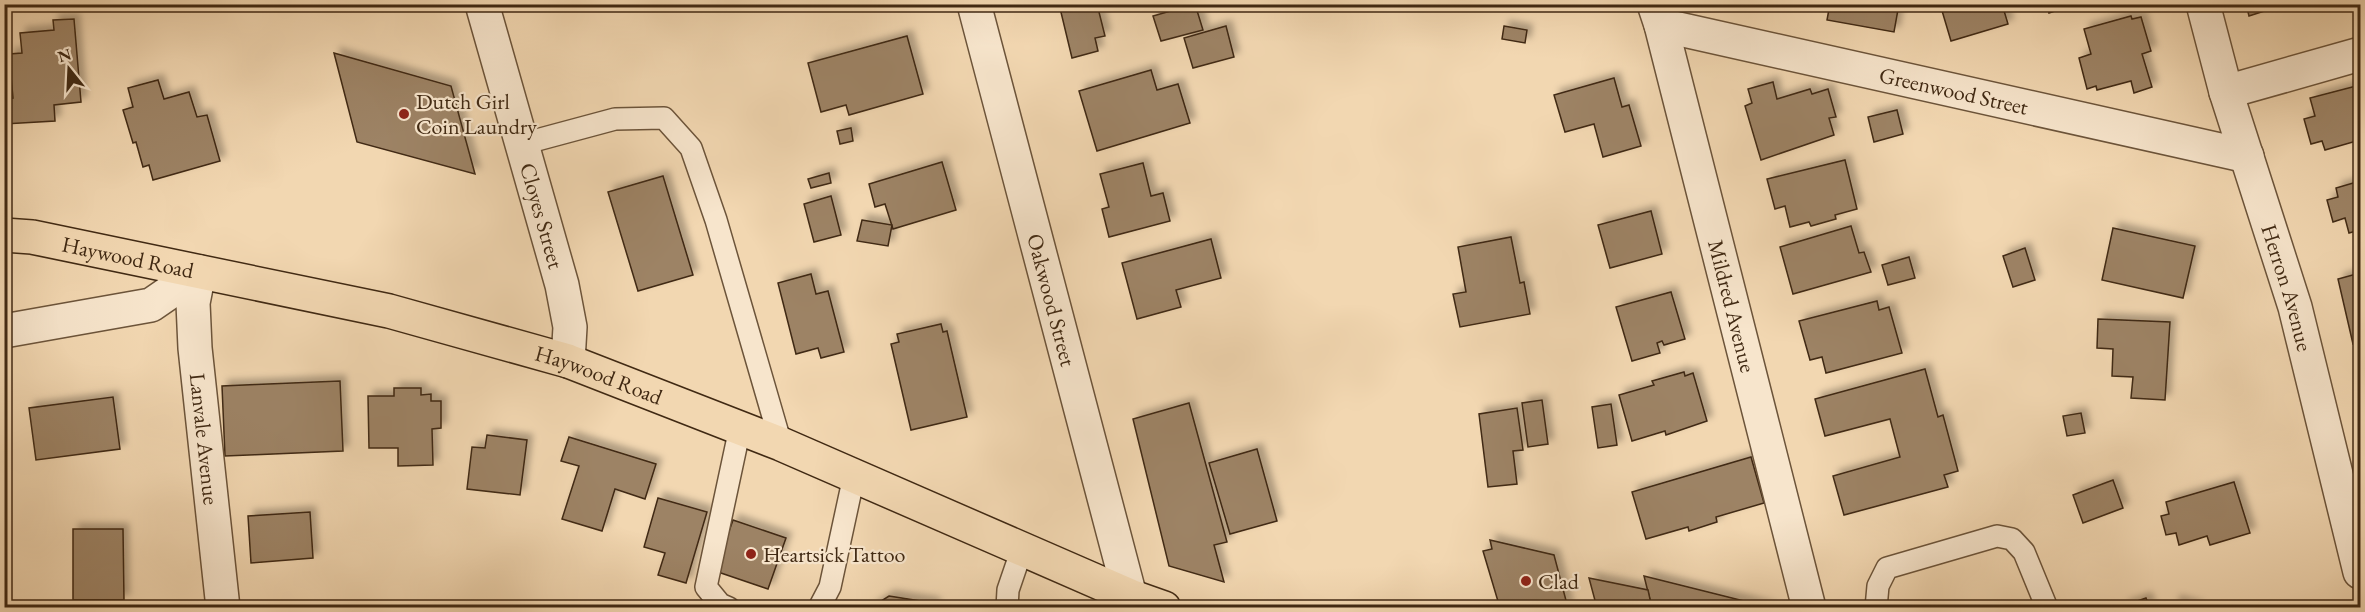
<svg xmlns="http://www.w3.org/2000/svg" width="2365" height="612" viewBox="0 0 2365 612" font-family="'EB Garamond',serif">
<defs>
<filter id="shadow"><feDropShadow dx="5.5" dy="-5.5" stdDeviation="3" flood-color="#0004"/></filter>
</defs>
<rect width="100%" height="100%" fill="#f2d7b1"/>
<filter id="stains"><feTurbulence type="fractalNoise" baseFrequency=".00333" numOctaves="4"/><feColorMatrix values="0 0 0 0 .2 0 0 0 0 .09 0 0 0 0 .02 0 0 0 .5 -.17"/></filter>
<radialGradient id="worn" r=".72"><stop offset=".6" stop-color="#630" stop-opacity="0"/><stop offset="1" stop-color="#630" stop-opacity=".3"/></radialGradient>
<g fill="#9d8365" stroke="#402913" stroke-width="1.5" filter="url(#shadow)">
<polygon points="1059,4 1097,4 1105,36 1095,38 1098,51 1072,58"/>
<polygon points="1195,4 1203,30 1161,41 1153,16"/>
<polygon points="1830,4 1899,4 1894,32 1827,20"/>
<polygon points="1940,4 2002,4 2008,24 1951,41"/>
<polygon points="2047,4 2076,4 2049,13"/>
<polygon points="2246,4 2286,4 2249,16"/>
<polygon points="2131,16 2132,19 2141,17 2151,51 2142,54 2152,87 2134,93 2131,81 2097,90 2096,86 2087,89 2079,58 2091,54 2084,29"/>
<polygon points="74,19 81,102 54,105 55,121 4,124 4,99 13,98 9,54 22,53 20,33 54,30 53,20"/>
<polygon points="1226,26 1234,57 1193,68 1184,38"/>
<polygon points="1504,26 1527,30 1525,43 1502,39"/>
<polygon points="907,36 923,94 849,115 846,105 821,112 808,63"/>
<polygon points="334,53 451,86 475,174 357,142"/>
<polygon points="1151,70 1157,90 1178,84 1190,123 1097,151 1079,91"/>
<polygon points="1614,78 1622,107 1629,105 1641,146 1603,157 1594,124 1565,132 1554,95"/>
<polygon points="158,80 164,99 189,92 197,117 207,115 220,161 153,180 149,165 143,167 136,142 133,143 123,110 133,107 128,88"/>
<polygon points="1773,82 1777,99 1810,89 1812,94 1828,89 1836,117 1829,118 1834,135 1761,160 1745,106 1752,103 1748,89"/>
<polygon points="2360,85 2360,140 2325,150 2322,141 2311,144 2304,119 2315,116 2310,98"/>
<polygon points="1897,110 1903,134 1874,142 1868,117"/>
<polygon points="851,128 853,141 840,144 837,131"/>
<polygon points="1845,160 1857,209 1835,215 1836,219 1811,226 1809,222 1790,227 1785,206 1775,209 1767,179"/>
<polygon points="942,162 956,210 893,229 885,204 875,207 869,184"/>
<polygon points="1143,163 1151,196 1163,193 1170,221 1109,237 1102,209 1109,207 1100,174"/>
<polygon points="829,173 831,183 811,188 808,179"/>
<polygon points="663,176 693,275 638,291 608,192"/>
<polygon points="2360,181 2360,230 2349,233 2345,218 2333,222 2327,200 2338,197 2336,188"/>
<polygon points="831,196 841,235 814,242 804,204"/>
<polygon points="1651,211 1662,254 1610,268 1598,225"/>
<polygon points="862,220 892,225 888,246 857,241"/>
<polygon points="1851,226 1859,253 1864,252 1871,272 1793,294 1780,247"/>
<polygon points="2113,228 2195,246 2183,298 2102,280"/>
<polygon points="1511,237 1520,283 1524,282 1530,314 1460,327 1453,294 1466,292 1458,247"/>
<polygon points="1211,239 1221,278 1176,290 1181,307 1137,319 1122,263"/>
<polygon points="2025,248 2035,280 2013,287 2003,256"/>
<polygon points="1909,257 1915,278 1888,285 1882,265"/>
<polygon points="2360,273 2360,342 2353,344 2338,279"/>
<polygon points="811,274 816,294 828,291 844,352 821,358 818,348 796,354 778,283"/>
<polygon points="1671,292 1685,339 1664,345 1662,341 1657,343 1660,353 1632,361 1616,307"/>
<polygon points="1877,301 1879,310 1889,307 1902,353 1826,373 1822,357 1810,360 1799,321"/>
<polygon points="2098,319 2170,322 2165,400 2131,398 2133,377 2112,376 2113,349 2097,348"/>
<polygon points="941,324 943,332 947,331 967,417 911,430 891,344 899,342 897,334"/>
<polygon points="1925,369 1938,417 1943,415 1958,471 1944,475 1948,487 1844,515 1833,476 1900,457 1890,419 1825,436 1815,399"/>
<polygon points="1684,372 1685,376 1693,373 1707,421 1666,435 1665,431 1632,441 1619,395 1654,385 1652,381"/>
<polygon points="340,381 343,451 225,456 222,386"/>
<polygon points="394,388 421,388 421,395 431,394 431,401 441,401 441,428 432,429 433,465 398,466 398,448 369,448 368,396 394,396"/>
<polygon points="113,397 120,449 36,460 29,408"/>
<polygon points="1542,400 1548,444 1528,447 1522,403"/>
<polygon points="1189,403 1227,542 1214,545 1224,582 1169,566 1133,419"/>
<polygon points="1611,404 1617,445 1598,448 1592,407"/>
<polygon points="1517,408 1523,450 1513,451 1517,484 1488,487 1479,414"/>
<polygon points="2081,413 2085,433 2067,436 2063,416"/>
<polygon points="487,435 527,440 520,495 467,489 472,447 485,448"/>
<polygon points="569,437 656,464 645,499 615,489 602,531 562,519 579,466 561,461"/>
<polygon points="1257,449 1277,521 1230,534 1209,463"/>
<polygon points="1751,457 1764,503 1716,517 1717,522 1689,531 1688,527 1646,539 1632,492"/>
<polygon points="2113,480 2123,508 2083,523 2073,495"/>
<polygon points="2234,482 2250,533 2210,545 2207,536 2179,545 2176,533 2166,535 2161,516 2169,514 2166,502"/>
<polygon points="658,498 707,512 686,583 658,575 665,553 644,547"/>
<polygon points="310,512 313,558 251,563 248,516"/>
<polygon points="733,520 786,538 768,589 715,571"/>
<polygon points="73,529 123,529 124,600 73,600"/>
<polygon points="1490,540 1554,555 1568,608 1500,608 1483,551 1492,549"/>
<polygon points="1644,576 1772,608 1652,608"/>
<polygon points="1589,578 1648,590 1652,608 1597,608"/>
<polygon points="889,596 933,603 936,608 870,608"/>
<polygon points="2146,598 2150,608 2124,608 2123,606"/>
<polygon points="2175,601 2198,607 2198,608 2173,608"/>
</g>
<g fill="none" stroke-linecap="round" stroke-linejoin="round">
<defs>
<g id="service">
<polyline points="522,144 615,119 664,118 691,148 716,220 781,444"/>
<polyline points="729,608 720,604 706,587 740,428"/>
<polyline points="819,608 830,587 854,476"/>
<polyline points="1007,608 1008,590 1022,549"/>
<polyline points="1876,608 1878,586 1887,568 1997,536 2012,539 2024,552 2047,608"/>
</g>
<g id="minor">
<path id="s1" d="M482,4L562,285L570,327L568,361"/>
<path id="s2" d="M974,4L1130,596"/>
<path id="s3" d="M1654,4L1661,25L1809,608"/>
<path id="s4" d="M2203,4L2226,92L2295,307L2360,572"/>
<path id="s5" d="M1661,25L2247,156"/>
<polyline points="2226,92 2360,54"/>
<path id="s6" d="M199,272L193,303L195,348L223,608"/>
</g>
<polyline id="tertiary" points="4,331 151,305 199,272"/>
<g id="primary">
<path id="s7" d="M4,235L32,237L389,311L568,361L781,444L1130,596L1164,608"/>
</g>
</defs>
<use href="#service" stroke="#6c543a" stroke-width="24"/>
<use href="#minor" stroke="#6c543a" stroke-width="36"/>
<use href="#tertiary" stroke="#6c543a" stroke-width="36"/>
<use href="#primary" stroke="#402913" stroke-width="36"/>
<use href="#service" stroke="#f7e5cc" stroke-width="21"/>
<use href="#minor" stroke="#f7e5cc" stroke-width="33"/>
<use href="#tertiary" stroke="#f7e5cc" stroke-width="33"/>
<use href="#primary" stroke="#f2d7b1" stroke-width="33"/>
</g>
<g fill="#8f2418" stroke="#f7e5cc" stroke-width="2">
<circle cx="404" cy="114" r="6"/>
<circle cx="751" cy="554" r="6"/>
<circle cx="1526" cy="581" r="6"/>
</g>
<g text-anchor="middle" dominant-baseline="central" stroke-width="4.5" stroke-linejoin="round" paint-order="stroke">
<g font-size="22" fill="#402913" stroke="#f7e5cc">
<text stroke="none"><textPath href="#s5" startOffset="300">Greenwood Street</textPath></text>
<text stroke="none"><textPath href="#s1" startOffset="220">Cloyes Street</textPath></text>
<text stroke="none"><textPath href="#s7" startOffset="126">Haywood Road</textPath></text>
<text stroke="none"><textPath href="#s4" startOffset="296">Herron Avenue</textPath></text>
<text stroke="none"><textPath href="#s2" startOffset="306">Oakwood Street</textPath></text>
<text stroke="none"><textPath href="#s3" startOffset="312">Mildred Avenue</textPath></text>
<text stroke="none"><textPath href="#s7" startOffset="612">Haywood Road</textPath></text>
<text stroke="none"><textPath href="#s6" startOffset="168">Lanvale Avenue</textPath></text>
</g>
<g font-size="22" fill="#402913" stroke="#f7e5cc" text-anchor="start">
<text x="416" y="101">Dutch Girl<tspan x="416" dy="25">Coin Laundry</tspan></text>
<text x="763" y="554">Heartsick Tattoo</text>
<text x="1538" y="581">Clad</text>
</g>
</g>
<rect width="2365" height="612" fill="none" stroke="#f2d7b1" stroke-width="24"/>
<rect x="6" y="6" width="2353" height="600" fill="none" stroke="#402913" stroke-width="3"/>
<rect x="12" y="12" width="2341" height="588" fill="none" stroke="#402913" stroke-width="1.5"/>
<g transform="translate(69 69) rotate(342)" stroke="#f7e5cc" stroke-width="4.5" paint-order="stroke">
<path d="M0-4.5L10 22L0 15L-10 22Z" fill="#402913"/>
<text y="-9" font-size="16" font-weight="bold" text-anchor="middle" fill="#402913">N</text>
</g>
<rect width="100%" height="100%" filter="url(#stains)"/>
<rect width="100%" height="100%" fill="url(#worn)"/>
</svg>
